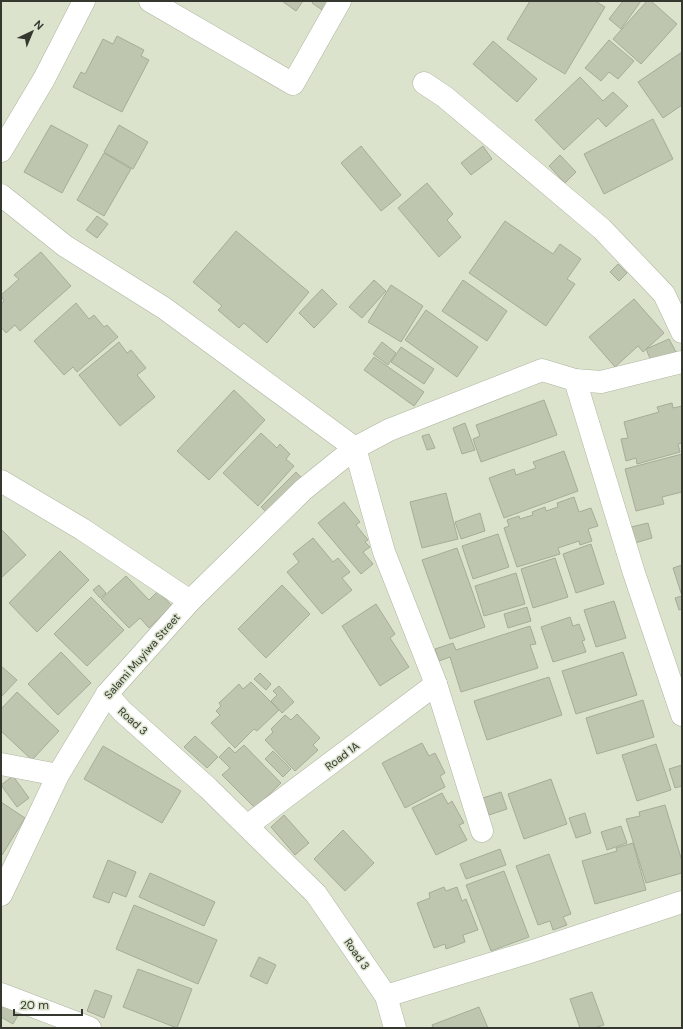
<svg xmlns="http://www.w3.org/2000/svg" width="683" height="1029" viewBox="0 0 683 1029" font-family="'DM Sans',sans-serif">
<rect width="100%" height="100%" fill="#dbe3cd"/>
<g fill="#bec6b0" stroke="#a5ad98">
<polygon points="282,1 303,1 296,11"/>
<polygon points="313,1 334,1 325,12 312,3"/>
<polygon points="530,1 595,1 605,7 565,74 507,39"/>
<polygon points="623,1 641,1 621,29 609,19"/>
<polygon points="647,1 651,1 677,24 641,64 613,39"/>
<polygon points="117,36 144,50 141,56 149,60 122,112 73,87 81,72 85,74 103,39 113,44"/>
<polygon points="609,40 634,61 618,79 609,72 601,81 585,68"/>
<polygon points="493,41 537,79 517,102 473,64"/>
<polygon points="682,52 682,105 663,118 638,82"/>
<polygon points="580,77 603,101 613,92 628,106 606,127 598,118 564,150 535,120"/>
<polygon points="653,119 673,159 604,194 584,154"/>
<polygon points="51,125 88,145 62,193 24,172"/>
<polygon points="119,125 148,142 133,169 104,152"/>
<polygon points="361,146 401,195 381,211 341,163"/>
<polygon points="483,146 492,159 471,175 461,163"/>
<polygon points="104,153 131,169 104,216 77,200"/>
<polygon points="560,155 576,172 565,183 549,166"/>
<polygon points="427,183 453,214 447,220 461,237 439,257 398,208"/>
<polygon points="97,216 108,224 97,238 86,230"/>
<polygon points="505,221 553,254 560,244 581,259 567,279 575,284 546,326 469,273"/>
<polygon points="236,231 309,292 267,343 244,323 239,328 218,310 222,306 193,282"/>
<polygon points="41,252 71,286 20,331 15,325 6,333 1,327 1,304 4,301 1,295 19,279 14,275"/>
<polygon points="618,264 627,273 619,281 610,272"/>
<polygon points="374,280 386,291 362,318 349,307"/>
<polygon points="463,280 507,311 487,341 442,311"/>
<polygon points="391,285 423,306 401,342 368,322"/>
<polygon points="322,289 337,304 314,328 299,313"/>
<polygon points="634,299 664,333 643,352 638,346 615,367 589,337"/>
<polygon points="76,303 89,319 94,315 104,327 107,325 118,337 77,372 73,367 64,375 34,341"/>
<polygon points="426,310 478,347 457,377 405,340"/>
<polygon points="669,339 676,352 652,363 646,349"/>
<polygon points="119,342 127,353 131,350 146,368 137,375 155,397 120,426 79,375"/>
<polygon points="382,342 396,353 388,365 373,354"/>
<polygon points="401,347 434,369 424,384 391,362"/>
<polygon points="374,357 424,392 414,406 364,370"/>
<polygon points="234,390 265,420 209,480 177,451"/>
<polygon points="544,400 557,435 481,462 473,439 480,436 476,425"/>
<polygon points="672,403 673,408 682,406 682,443 678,444 680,452 637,464 636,458 626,461 621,439 628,438 624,422 659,412 657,407"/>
<polygon points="465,423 475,450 462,454 453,428"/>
<polygon points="261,433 277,448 280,444 290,454 286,459 294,466 258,506 223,473"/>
<polygon points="429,434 435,448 427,450 422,436"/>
<polygon points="564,451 578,491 504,518 489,478 514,469 516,475 536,468 533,462"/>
<polygon points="682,454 682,492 662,497 664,504 636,511 625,469"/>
<polygon points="296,472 305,481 270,516 261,507"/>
<polygon points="446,493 458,539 422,548 410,502"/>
<polygon points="574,497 579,512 591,508 598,526 588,529 592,541 580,545 579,541 558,548 560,554 517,567 504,528 509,526 507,520 519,516 520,519 533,515 532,512 545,507 546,511 558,507 557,503"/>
<polygon points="344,502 360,522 356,525 368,540 365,542 370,547 363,552 373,564 361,574 318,523"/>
<polygon points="480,513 485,531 461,539 455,522"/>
<polygon points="648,523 652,538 635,543 631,527"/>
<polygon points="1,529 26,555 1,578"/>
<polygon points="498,534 509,567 473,579 462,546"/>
<polygon points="313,538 333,562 338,558 350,572 342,578 352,590 322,614 287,572 299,562 293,554"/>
<polygon points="591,544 604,584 576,593 563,554"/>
<polygon points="457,548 485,627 450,639 422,560"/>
<polygon points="60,551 89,580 37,632 9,603"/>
<polygon points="555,558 568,597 533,608 521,569"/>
<polygon points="682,565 682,609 679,610 675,598 682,596 673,568"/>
<polygon points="516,573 525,604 484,616 475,586"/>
<polygon points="126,576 149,600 158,591 172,606 149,628 140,618 129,628 101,599"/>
<polygon points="99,585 106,593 100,598 93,590"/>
<polygon points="282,585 310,614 266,658 238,629"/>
<polygon points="91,597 124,630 87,666 54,634"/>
<polygon points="614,601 626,638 596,647 584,610"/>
<polygon points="376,604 395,634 390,638 409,667 380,686 342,626"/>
<polygon points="527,607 531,621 508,628 504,614"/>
<polygon points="570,617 573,626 579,624 585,640 582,641 586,652 553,662 541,627"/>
<polygon points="530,626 536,644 530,645 538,668 461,692 450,657 439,661 435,649 453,643 456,650"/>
<polygon points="61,652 91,683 58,715 28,684"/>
<polygon points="623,652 637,695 576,714 562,671"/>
<polygon points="1,666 17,680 1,697"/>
<polygon points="260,673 271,684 266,690 254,679"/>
<polygon points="549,677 562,715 487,740 474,701"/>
<polygon points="251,682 279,710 257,731 254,729 235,748 211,723 220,715 216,711 221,706 219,703 239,684 243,689"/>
<polygon points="279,686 294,702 282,713 271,701 277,695 273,691"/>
<polygon points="17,692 59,731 32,760 1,731 1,709"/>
<polygon points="643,700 654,737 597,754 586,718"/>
<polygon points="297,714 320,738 313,745 318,750 295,771 265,740 273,732 271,729 285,715 291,720"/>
<polygon points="195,736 218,757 207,768 184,747"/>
<polygon points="422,743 429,756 435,753 445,773 440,776 445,787 405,808 382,763"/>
<polygon points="656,744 671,790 637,801 622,755"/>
<polygon points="244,745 281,783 255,808 222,775 230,768 219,757 229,747 235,753"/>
<polygon points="103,746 181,791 162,823 84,779"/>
<polygon points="273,751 291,769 283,777 265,759"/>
<polygon points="682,765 682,786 675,788 669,769"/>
<polygon points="13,776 29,798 17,807 1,785"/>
<polygon points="551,779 567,824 524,839 508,794"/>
<polygon points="501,792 507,809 489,815 483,798"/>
<polygon points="442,793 448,804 452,801 464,823 459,825 467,840 436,855 412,808"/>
<polygon points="1,802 25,818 2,855 1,854"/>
<polygon points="665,805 682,861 682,873 646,883 626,819 640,816 639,812"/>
<polygon points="585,813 591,833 576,838 569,818"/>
<polygon points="284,815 309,843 295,855 271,827"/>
<polygon points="621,826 627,843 607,850 601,832"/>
<polygon points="343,830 374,863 345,891 314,859"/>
<polygon points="633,843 646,890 595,904 582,861 617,851 616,848"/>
<polygon points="500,849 506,865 466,879 460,864"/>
<polygon points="549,854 571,914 563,917 567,925 553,930 550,921 538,925 516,866"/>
<polygon points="108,860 136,872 126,897 113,892 109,903 93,897"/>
<polygon points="504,871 529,937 491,951 466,885"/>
<polygon points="150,873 215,902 204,926 139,897"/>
<polygon points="444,887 446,891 457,887 462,901 466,899 478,930 463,935 465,942 446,949 445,944 434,948 417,903 430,898 429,893"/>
<polygon points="134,905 217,940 198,984 116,949"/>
<polygon points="259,957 276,965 267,984 250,976"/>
<polygon points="138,969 192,989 177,1028 123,1007"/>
<polygon points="95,990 112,996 104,1018 87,1011"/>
<polygon points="592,992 604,1025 594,1028 580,1028 570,999"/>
<polygon points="1,999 21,1010 13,1024 1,1017"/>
<polygon points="479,1007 488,1028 433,1028 432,1025"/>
</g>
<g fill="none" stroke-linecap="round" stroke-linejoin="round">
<defs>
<g id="minor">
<polyline points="150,1 293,84 340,1"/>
<polyline points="424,83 445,97 602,229 664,294 682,332"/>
<polyline points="1,151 44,79 84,1"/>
<polyline points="1,195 65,246 164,308 355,448 384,552 436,684 482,831"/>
<polyline points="575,380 634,573 682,715"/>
<polyline points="1,481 82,529 190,601"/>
<polyline points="107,694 122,711 208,788 316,894 386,996 533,951 682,902"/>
<polyline points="1,764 58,775"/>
<polyline points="247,826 436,684"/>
<polyline points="1,895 58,775 107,694 190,601 303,490 355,448 389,430 542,370 575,380 601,382 682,362"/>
<polyline points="1,994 90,1028"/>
<polyline points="386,996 395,1028"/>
</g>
</defs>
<use href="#minor" stroke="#adb59f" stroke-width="23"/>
<use href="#minor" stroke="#fff" stroke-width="22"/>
</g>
<g text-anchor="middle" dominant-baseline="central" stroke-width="3" stroke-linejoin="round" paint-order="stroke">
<g font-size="11" fill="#34382f" stroke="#dbe3cd">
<text transform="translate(142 656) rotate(-49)">Salami Muyiwa Street</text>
<text transform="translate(133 721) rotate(42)">Road 3</text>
<text transform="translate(342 756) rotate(-37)">Road 1A</text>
<text transform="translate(357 954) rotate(55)">Road 3</text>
</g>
</g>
<rect width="683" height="1029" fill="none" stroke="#34382f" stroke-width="4"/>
<g transform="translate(32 32) rotate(44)" stroke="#dbe3cd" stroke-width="3" paint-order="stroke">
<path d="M0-3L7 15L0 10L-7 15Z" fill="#34382f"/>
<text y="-6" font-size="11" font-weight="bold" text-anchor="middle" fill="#34382f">N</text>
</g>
<path d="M14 1009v6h68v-6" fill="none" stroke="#34382f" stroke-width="2"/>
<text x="20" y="1009" font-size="12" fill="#34382f" stroke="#dbe3cd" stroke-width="3" paint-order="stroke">20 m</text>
</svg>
